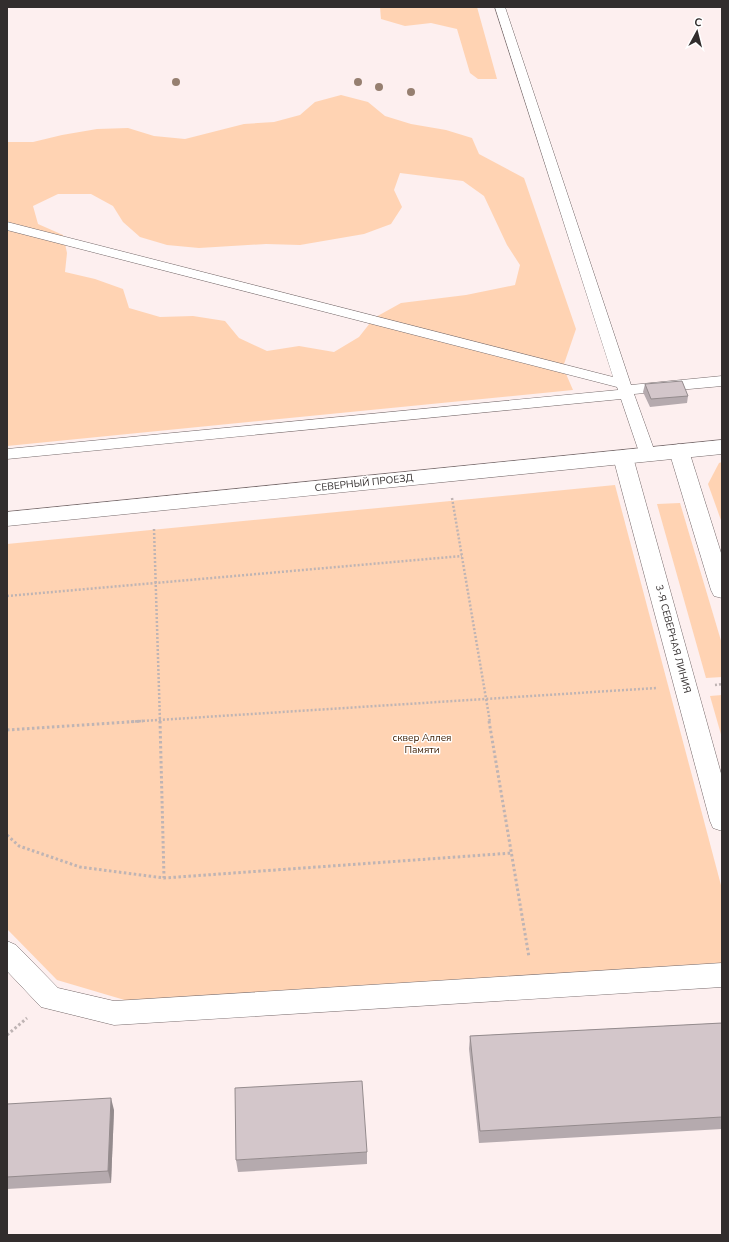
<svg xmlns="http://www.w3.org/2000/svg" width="729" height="1242" viewBox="0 0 729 1242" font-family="'Nunito Sans',sans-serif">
<rect width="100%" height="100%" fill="#fdefef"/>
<g fill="#ffd3b3" fill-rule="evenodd">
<polygon points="380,7 477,7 497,79 478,79 470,73 457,29 431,23 405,26 381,19"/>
<path d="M341,95L368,102L385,116L411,124L446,130L472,138L479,154L524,178L576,329L563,367L573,390L7,446V142H33L62,135L97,129L128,128L154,136L185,139L244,124L274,122L300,115L315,102ZM400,173L463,181L484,196L507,245L520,265L515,285L466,295L401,303L374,318L359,337L334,352L299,346L267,351L239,338L225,321L193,316L160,317L129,308L123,289L95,279L65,272L67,253L63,235L38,224L33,206L58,194H91L113,206L123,222L140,237L167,245L199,248L266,244L300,245L364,234L391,224L402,207L394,190Z"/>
<polygon points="722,462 722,523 708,484 719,463"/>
<polygon points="615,485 722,889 722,965 128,1001 57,980 7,929 7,544"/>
<polygon points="680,503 722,644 722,677 706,678 657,504"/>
<polygon points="722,695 722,738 710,696"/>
</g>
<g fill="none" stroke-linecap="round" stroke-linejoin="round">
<defs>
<polygon id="service" points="495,7 505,7 631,385 722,376 722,386 634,394 656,455 653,459 648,460 643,459 640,455 621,399 7,459 7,449 618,390 617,387 7,230 7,222 613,377"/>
<g id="minor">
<polygon points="679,444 686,446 689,451 722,556 722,598 714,596 711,590 669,451 672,446"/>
<polygon points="623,450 630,452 633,457 722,777 722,831 713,828 710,821 613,457 616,452"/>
<polygon points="7,941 16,945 58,988 114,1001 722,963 722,987 114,1025 41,1007 7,971"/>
</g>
<polygon id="tertiary" points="722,440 722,454 7,526 7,512"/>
</defs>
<use href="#service" stroke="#766a6b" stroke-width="1"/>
<use href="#minor" stroke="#766a6b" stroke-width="1"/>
<use href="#tertiary" stroke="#766a6b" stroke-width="1"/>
<g stroke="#bfb4b4" stroke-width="2.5" stroke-dasharray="2 2" stroke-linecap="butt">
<polyline points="452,498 490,722"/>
<polyline points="154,529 160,722"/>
<polyline points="7,596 462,556"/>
<polyline points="715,685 722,684"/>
<polyline points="127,722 656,688"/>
</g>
<g stroke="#bfb4b4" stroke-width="3" stroke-dasharray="2.5 2.5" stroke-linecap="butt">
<polyline points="160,721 164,878"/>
<polyline points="489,721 529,957"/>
<polyline points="7,730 143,721"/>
<polyline points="7,835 19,846 80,867 164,878 512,853"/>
<polyline points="7,1035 27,1018"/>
</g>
<use href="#service" fill="#fff" fill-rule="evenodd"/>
<use href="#minor" fill="#fff" fill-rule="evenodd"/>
<use href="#tertiary" fill="#fff" fill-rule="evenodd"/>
</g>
<g fill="#967f70">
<circle cx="176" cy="82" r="4"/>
<circle cx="358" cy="82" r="4"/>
<circle cx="379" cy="87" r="4"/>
<circle cx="411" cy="92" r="4"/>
</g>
<g fill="#b5aaae">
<polygon points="645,384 688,396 687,403 650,407 643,392"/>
<polygon points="722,1023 722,1129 479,1143 469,1049 470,1036"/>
<polygon points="7,1104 114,1110 111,1183 7,1189"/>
<polygon points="367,1152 367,1164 238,1172 236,1160"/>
</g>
<polygon fill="#948b8d" points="111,1098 114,1110 111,1183 108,1171"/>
<g fill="#d3c6ca" stroke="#948b8d">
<polygon points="682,381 688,396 651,399 645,384"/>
<polygon points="722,1023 722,1117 480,1131 470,1036"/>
<polygon points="362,1081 367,1152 236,1160 235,1088"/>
<polygon points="111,1098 108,1171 7,1177 7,1104"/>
</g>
<g text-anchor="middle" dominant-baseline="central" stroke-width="3" stroke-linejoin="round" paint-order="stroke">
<g font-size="10" fill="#322d2d" stroke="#fff">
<text transform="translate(364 483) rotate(-6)">СЕВЕРНЫЙ ПРОЕЗД</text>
<text transform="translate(673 639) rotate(75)">3-Я СЕВЕРНАЯ ЛИНИЯ</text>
</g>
<g font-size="10" fill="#412309" stroke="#fff">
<text x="422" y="738">сквер Аллея<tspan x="422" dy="12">Памяти</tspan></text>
</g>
</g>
<rect width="729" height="1242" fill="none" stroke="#322d2d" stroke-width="16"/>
<g transform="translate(697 32) rotate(7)" stroke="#ffffff" stroke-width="3" paint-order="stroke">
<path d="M0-3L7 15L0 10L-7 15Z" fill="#322d2d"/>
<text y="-6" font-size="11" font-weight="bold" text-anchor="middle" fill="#322d2d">С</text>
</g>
</svg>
